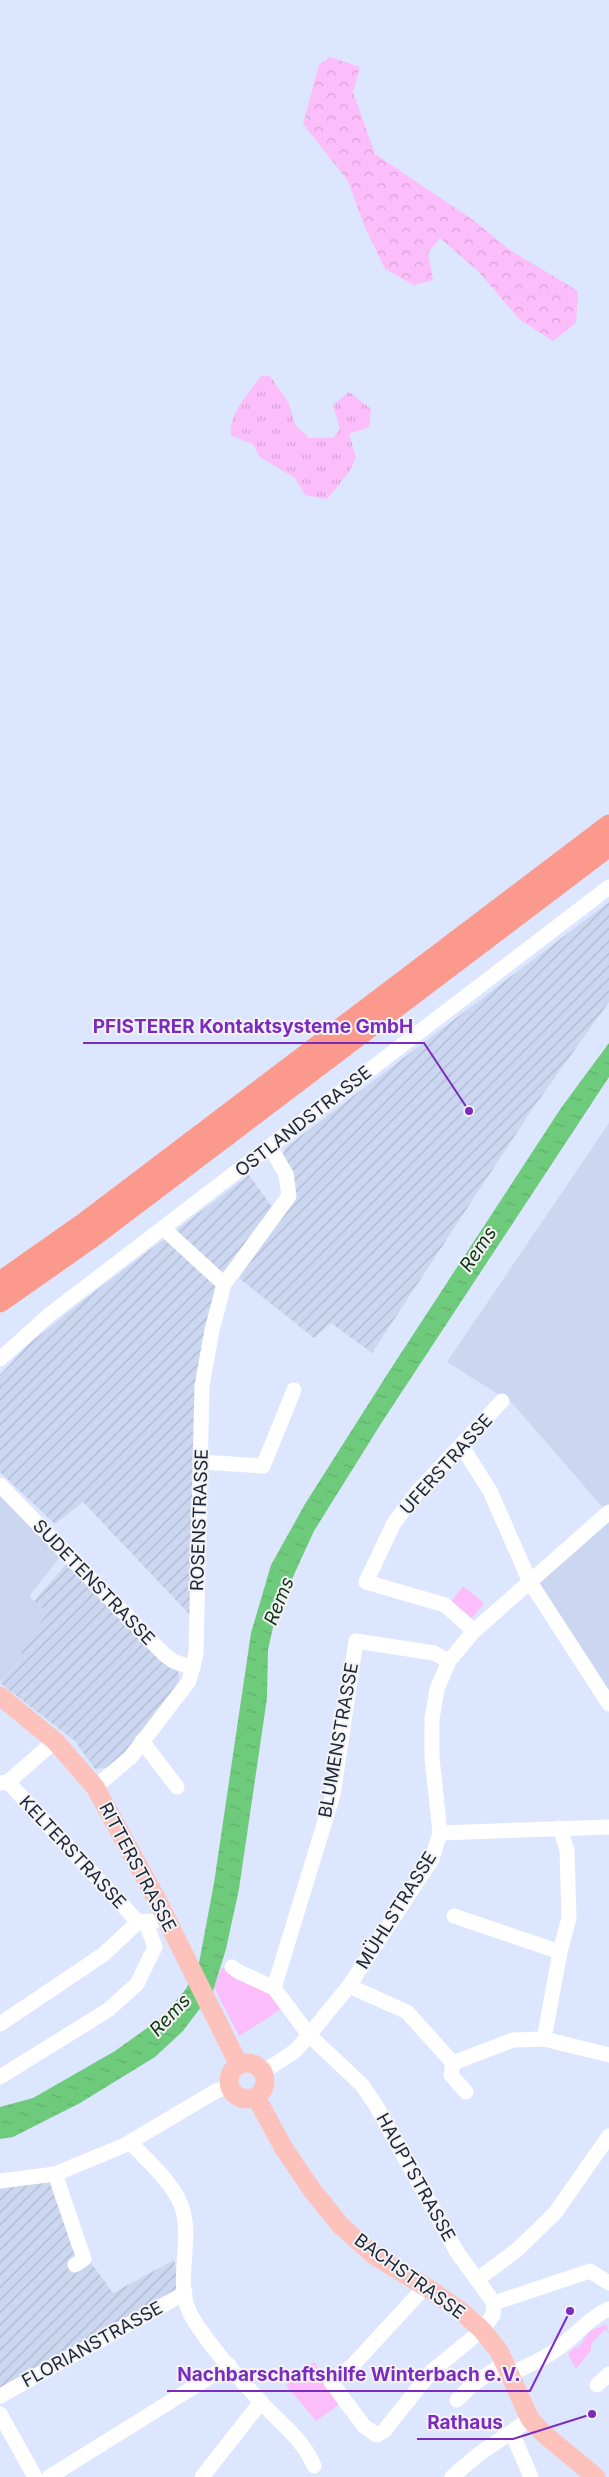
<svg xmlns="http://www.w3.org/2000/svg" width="609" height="2477" viewBox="0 0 609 2477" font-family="Inter,sans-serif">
<defs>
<pattern id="industrial-furrows" width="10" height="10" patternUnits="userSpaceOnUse" patternTransform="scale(1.25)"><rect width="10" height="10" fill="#cbd6f0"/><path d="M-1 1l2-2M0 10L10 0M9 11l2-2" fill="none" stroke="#aeb8cf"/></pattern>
<pattern id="grass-tufts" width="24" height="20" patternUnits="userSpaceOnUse" patternTransform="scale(1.25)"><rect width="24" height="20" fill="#fcbdfb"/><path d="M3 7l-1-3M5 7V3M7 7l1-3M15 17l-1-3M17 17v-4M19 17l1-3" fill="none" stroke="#d7a2d8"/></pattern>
<pattern id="forest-crowns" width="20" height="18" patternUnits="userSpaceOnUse" patternTransform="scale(1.25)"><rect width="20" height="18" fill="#fcbdfb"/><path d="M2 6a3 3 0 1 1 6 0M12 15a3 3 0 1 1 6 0" fill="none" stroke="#d7a2d8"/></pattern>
<pattern id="water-ripples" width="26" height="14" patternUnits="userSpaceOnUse" patternTransform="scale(1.25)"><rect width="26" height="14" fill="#6fcb7c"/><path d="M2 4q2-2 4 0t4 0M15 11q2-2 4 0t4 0" fill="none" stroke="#60ae6c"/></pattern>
</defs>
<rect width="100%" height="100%" fill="#dce6fe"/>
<g fill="#cbd6f0">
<polygon points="609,1123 609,1700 528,1575 605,1510 512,1403 447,1362"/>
<polygon points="0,1494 61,1556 29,1596 48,1613 22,1645 25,1654 0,1682"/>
</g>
<g fill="url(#industrial-furrows)">
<polygon points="609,902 609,1002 533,1108 372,1353 331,1323 314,1338 239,1278 294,1201 295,1187 294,1175 283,1155 285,1148"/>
<polygon points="249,1175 273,1208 204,1335 194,1408 190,1615 83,1502 55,1524 0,1472 0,1375 30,1343 81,1302"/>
<polygon points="69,1561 178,1672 179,1677 179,1682 162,1706 126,1750 107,1768 95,1769 75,1741 0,1683 24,1655 21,1651 22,1645 48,1613 34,1601"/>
<polygon points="57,2179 91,2263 113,2293 174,2260 180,2287 0,2401 0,2188"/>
</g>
<path fill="url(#grass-tufts)" d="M261,376H270L289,404L295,425L309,438H333L340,429L333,405L349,392L371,409L369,427L349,434L356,458L349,472L327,499L305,495L295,478L260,457L253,444L231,436C228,414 249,393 261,376Z"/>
<polygon fill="url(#forest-crowns)" points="330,57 360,67 353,92 375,154 473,220 510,250 578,291 576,323 553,341 519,319 479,272 440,238 428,253 433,280 414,285 385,269 364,225 348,181 303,124 319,65"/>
<g fill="#fcbdfb">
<polygon points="463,1586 484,1603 472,1618 451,1602"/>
<polygon points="222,1967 274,1993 283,2008 239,2036 214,1987"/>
<polygon points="606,2324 609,2333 605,2329 591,2344 591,2350 576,2369 568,2354 575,2347 578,2348 589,2332"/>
<polygon points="314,2362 342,2402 316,2421 286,2385"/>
</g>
<polygon fill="url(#water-ripples)" points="609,1043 609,1077 382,1422 314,1531 276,1614 268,1650 267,1698 239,1889 226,1949 213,1991 183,2031 155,2057 80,2103 13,2137 0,2139 0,2107 33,2098 115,2051 161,2018 186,1989 199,1963 214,1883 251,1633 271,1565 305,1504 390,1370 561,1108"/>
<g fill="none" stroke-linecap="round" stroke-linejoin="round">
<g stroke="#fff" stroke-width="15">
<polyline points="224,1284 289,1196 286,1174 270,1147"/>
<polyline points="0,1359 49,1315 609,887"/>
<polyline points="461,1445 490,1491 530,1582 609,1704"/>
<polyline points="200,1462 263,1466 294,1390"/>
<polyline points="0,1485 165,1655 173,1661 193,1668"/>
<polyline points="474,1631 445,1605 366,1582 394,1523 418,1491 502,1401"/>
<polyline points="142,1741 177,1787"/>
<polyline points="8,1782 138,1922"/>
<polyline points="0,1783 8,1782 55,1741"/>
<polyline points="95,1787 130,1758 189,1681 196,1654 202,1386 212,1330 224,1284 163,1228"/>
<polyline points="440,1833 609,1827"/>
<polyline points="454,1916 560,1952"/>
<polyline points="232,1967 239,1972 274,1988 309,2035 362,2085 375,2104 457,2252 494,2303 493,2315 482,2330 431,2372 384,2431 377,2435 364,2426 331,2382 352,2366 425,2287"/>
<polyline points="349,1986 407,2012 453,2063 513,2040 544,2039 609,2055"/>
<polyline points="274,1988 333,1795 356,1641 434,1653 449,1661"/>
<polyline points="0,2024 104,1954 138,1922 155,1921"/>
<polyline points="544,2039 560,1952 569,1918 567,1850 560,1828"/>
<polyline points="453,2063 451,2075 466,2092"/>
<polyline points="263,2072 295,2051 309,2035 349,1986 432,1859 440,1833 432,1758 432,1719 437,1689 449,1661 474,1631 609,1512"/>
<polyline points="0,2077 108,2010 137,1984 155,1947 146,1923"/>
<path d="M131,2143C149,2163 179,2187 184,2215C191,2247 174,2288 192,2317C210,2347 237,2376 261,2402C279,2422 304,2440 314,2466"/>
<polyline points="55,2174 84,2259 75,2265"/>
<polyline points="0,2181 55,2174 125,2145 216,2091 230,2086"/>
<polyline points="478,2279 517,2250 555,2213 609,2136"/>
<polyline points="494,2303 590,2271 609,2283"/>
<path d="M511,2374C526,2366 542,2360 556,2350C575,2337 588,2318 609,2309"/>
<polyline points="597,2385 609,2374"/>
<polyline points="0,2396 185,2293"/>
<polyline points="457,2400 473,2384 505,2363"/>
<polyline points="0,2414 35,2477"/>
<polyline points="512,2433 531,2477"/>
<polyline points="49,2477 229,2365"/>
<polyline points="202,2477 261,2402"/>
<polyline points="452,2477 479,2454 530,2419"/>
</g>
<g stroke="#fdc2bb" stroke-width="19">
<polyline points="0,1696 55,1741 95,1787 156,1898 239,2065"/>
<circle cx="247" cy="2081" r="18"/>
<polyline points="256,2097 283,2147 312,2190 341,2226 375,2256 429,2289 462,2312 482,2330 499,2351 530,2419 544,2434 596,2477"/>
</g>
<g stroke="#fc998d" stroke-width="21">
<polyline points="0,1282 84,1223 609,825"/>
<polyline points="0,1302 94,1236 609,846"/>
</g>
</g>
<g text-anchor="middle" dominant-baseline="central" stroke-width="4" stroke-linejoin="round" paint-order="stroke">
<g font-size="18" fill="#1c253b" stroke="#f3f3f3">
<text transform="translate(303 1121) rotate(-38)">OSTLANDSTRASSE</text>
<text transform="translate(446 1464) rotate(-48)">UFERSTRASSE</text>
<text transform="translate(199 1520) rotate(-88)">ROSENSTRASSE</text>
<text transform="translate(94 1582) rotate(46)">SUDETENSTRASSE</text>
<text transform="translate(338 1740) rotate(-80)">BLUMENSTRASSE</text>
<text transform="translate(73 1852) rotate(47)">KELTERSTRASSE</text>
<text transform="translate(138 1867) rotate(62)">RITTERSTRASSE</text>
<text transform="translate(396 1910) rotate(-58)">MÜHLSTRASSE</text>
<text transform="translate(416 2177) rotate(61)">HAUPTSTRASSE</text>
<text transform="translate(410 2276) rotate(36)">BACHSTRASSE</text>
<text transform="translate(92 2344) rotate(-29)">FLORIANSTRASSE</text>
</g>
<g font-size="19" font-style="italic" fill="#103617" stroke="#f3f3f3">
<text transform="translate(478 1249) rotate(-56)">Rems</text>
<text transform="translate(279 1601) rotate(-68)">Rems</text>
<text transform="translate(170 2015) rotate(-47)">Rems</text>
</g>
</g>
<path fill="none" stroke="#7b2cbf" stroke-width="2" d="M469 1111L424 1043H83M570 2311L530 2391H167M592 2414L513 2439H417"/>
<g fill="#7b2cbf" stroke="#f3f3f3" stroke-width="2">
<circle cx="469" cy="1111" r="5"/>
<circle cx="570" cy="2311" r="5"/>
<circle cx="592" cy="2414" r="5"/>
</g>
<g font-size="19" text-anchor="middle" font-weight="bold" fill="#7b2cbf" stroke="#f3f3f3" stroke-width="4" stroke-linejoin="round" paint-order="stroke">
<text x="253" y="1033">PFISTERER Kontaktsysteme GmbH</text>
<text x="349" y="2381">Nachbarschaftshilfe Winterbach e.V.</text>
<text x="465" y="2429">Rathaus</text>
</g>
</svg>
